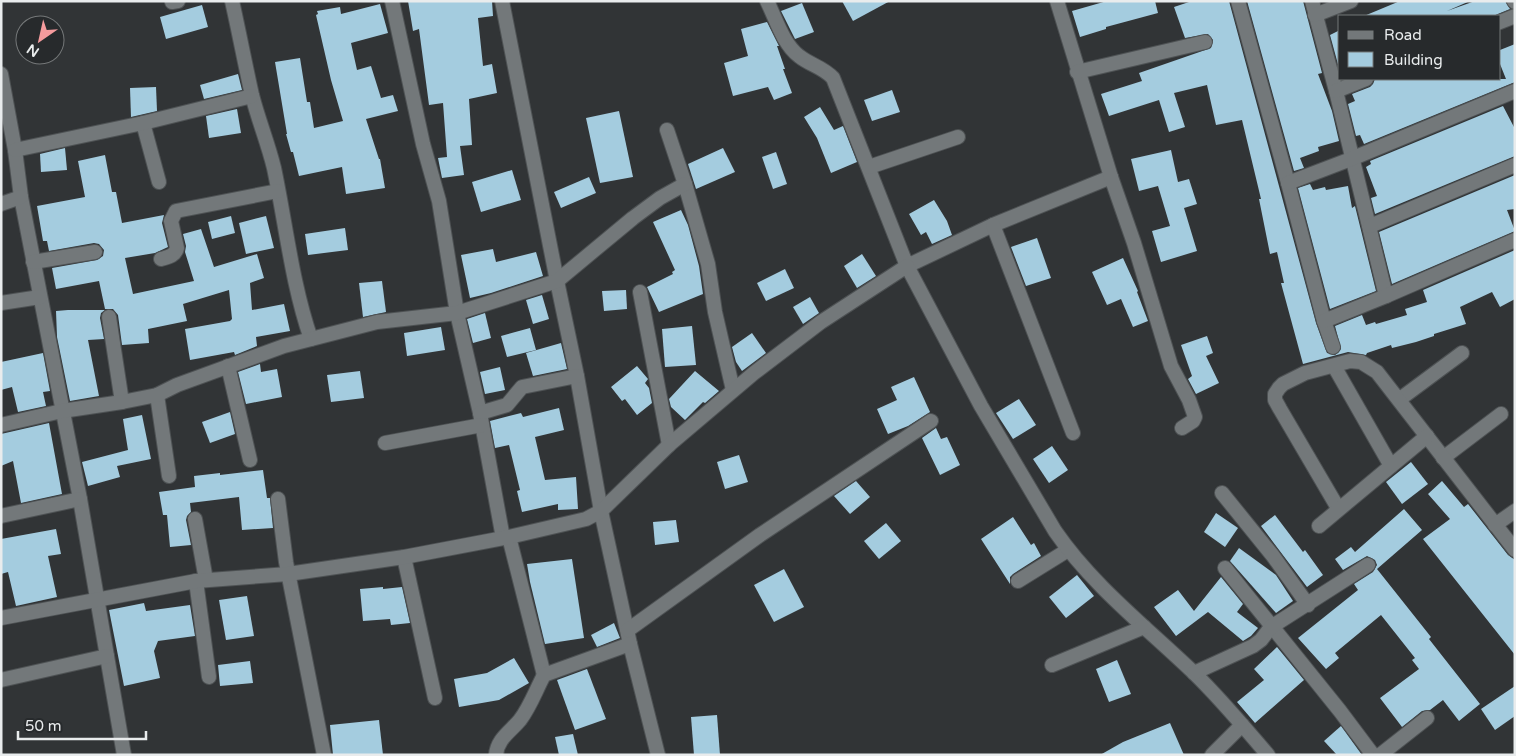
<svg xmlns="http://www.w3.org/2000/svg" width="1516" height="756" viewBox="0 0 1516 756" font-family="'Varela Round',sans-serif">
<rect width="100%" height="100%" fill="#313436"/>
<g fill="#a4ccdf">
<polygon points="408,1 492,1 493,16 478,18 483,66 492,64 497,93 469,99 472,145 460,146 464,175 442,178 438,158 447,157 443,103 429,105 419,29 413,31"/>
<polygon points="842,1 890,1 853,21"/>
<polygon points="1107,1 1155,1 1158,13 1106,27 1106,29 1080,37 1072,11"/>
<polygon points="1192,1 1229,1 1316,323 1327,353 1335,355 1341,349 1335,326 1362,315 1366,325 1375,322 1376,324 1407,315 1405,309 1427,302 1423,290 1515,250 1515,299 1500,307 1492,292 1460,307 1466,324 1434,334 1434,336 1416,342 1392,348 1391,345 1367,353 1366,355 1348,352 1303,364 1281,283 1284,283 1277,252 1270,254 1259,199 1261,199 1242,120 1216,125 1207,85 1174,93 1185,127 1169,132 1159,100 1109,116 1101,94 1142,81 1139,73 1211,48 1213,40 1208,34 1185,38 1174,7"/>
<polygon points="1247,1 1303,1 1322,73 1318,74 1332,111 1339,141 1318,147 1319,151 1300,158 1304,168 1294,171"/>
<polygon points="1400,1 1470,1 1447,11 1475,1 1505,1 1510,9 1493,16 1439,16 1438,15 1434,16 1364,16"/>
<polygon points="802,3 814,32 795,39 781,11"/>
<polygon points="380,4 388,33 351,43 357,70 371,66 381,98 393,95 398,111 366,119 379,159 380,159 385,188 346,194 342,167 299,176 293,152 291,152 286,134 287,134 275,62 300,58 307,102 310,102 314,128 343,121 331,80 316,15 318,14 317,11 340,7 341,14"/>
<polygon points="202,5 208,27 166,39 160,17"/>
<polygon points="767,22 779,46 777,46 785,69 783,69 792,93 774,100 768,87 733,96 724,63 748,56 741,29"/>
<polygon points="1340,30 1340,67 1339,68 1330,35"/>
<polygon points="1515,44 1515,82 1364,144 1360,135 1356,136 1348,104 1355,101 1352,94 1370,87 1373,84 1375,79 1506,79 1500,64 1500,50"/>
<polygon points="238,74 242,90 204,99 200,85"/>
<polygon points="156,87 157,111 131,117 130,88"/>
<polygon points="892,90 900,112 872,121 864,100"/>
<polygon points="1503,106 1515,129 1515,156 1375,214 1371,198 1377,196 1366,167 1371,164 1370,161"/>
<polygon points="820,107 834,130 843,126 857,162 831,173 817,138 804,117"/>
<polygon points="237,109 241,133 209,138 206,116"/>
<polygon points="619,111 633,177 600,183 586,118"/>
<polygon points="65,148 67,170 41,172 40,154"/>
<polygon points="723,148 735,172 696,189 688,164"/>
<polygon points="1171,150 1178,182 1189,179 1197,204 1184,208 1197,251 1161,262 1152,231 1170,226 1158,186 1139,191 1131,159"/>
<polygon points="776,152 787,184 773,189 762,157"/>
<polygon points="105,155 112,192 116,192 122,223 164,215 162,223 168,247 155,253 125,258 133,294 194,281 185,252 186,246 183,234 201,229 214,267 257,254 264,278 250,283 252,310 284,304 290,331 256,337 257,346 235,355 234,352 190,360 185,329 230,321 232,319 229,290 183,304 187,321 148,329 149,343 122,345 118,315 113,309 105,309 99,281 56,289 52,268 97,260 103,256 104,250 99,244 94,243 49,251 47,241 43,241 37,206 85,197 78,161"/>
<polygon points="512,170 521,200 481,212 472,182"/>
<polygon points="1515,175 1515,209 1507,210 1515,231 1392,284 1379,232"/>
<polygon points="589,177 596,193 561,208 554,192"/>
<polygon points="1310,184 1313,190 1325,187 1326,190 1348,186 1352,208 1355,206 1376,291 1330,309 1298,188"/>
<polygon points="934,200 947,221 952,235 932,244 926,232 921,235 909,214"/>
<polygon points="681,210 688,225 699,266 703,294 659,312 647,287 673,274 672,272 675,270 653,222"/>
<polygon points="231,216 235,233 212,239 208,222"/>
<polygon points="266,216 274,248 246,254 239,223"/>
<polygon points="345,228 348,250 308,255 305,234"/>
<polygon points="1037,238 1051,278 1026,286 1011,247"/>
<polygon points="493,249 496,262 536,252 543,276 491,293 470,298 461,255"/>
<polygon points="862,254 876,276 857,288 844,266"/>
<polygon points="1123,258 1138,291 1137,292 1148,321 1133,327 1121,299 1107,305 1092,272"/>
<polygon points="785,269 794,288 766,301 757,283"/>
<polygon points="382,281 386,312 363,317 359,283"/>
<polygon points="626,290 627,309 604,311 602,291"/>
<polygon points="542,295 549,319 533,324 526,300"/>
<polygon points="810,297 819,313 803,324 793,307"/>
<polygon points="68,310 105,310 101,313 100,318 104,339 88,340 99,396 70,401 57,337 56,311"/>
<polygon points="485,313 491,338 473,343 467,319"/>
<polygon points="692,326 696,365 665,367 662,329"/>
<polygon points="441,327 445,350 407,356 404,333"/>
<polygon points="530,328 536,350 507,357 501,336"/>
<polygon points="752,333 766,353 742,371 736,362 732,347"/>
<polygon points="1207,336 1213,353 1206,356 1219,383 1196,394 1188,379 1192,376 1181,345"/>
<polygon points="561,343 567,369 533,376 526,353"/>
<polygon points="43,353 50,391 43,392 46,406 18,412 12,387 1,390 1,362"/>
<polygon points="260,364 261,372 277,369 282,397 246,404 238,372"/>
<polygon points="637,366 648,379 645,383 649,388 652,403 637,415 625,399 622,401 611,387"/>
<polygon points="500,367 505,390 485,394 480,372"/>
<polygon points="360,371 364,398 331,402 327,375"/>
<polygon points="695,371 719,391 705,403 703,402 685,420 671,407 669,399"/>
<polygon points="914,377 930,412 908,426 888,434 877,409 897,400 891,387"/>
<polygon points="1019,399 1036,425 1013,439 996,413"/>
<polygon points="559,408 564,430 535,437 545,480 576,477 578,509 558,510 558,504 522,512 517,491 520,490 509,445 495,448 490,421 521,413 523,417"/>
<polygon points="230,412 235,434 210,443 202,422"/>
<polygon points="142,415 151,459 117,466 120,477 88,486 82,462 128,450 123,419"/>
<polygon points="49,423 62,494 21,503 13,461 1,466 1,434"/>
<polygon points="936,428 941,439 947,437 960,465 940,475 922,438"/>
<polygon points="1052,446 1068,470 1049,483 1033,459"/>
<polygon points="739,455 748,482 725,489 717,462"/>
<polygon points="1411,462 1428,484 1402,504 1386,482"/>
<polygon points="263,470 267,498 270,498 273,528 242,530 239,497 190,503 191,512 187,516 186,520 191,545 170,547 167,515 163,515 159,492 195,487 194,476 220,473 220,475"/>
<polygon points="856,481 870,497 850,514 834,496"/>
<polygon points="1442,481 1464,507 1468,504 1508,555 1515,560 1515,655 1423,539 1450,519 1428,494"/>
<polygon points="1404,509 1422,530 1377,569 1431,637 1429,639 1480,704 1459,721 1443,700 1430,710 1422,711 1402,727 1380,698 1419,669 1412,660 1415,658 1381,615 1335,653 1339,658 1326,669 1298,638 1358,590 1354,584 1373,572 1377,565 1375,560 1367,556 1343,570 1335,559 1351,547 1355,552"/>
<polygon points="1216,513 1238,528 1225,547 1204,532"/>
<polygon points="1275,515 1303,552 1305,550 1323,575 1307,587 1261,526"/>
<polygon points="1013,517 1031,545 1034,543 1041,556 1013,574 1010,577 1010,584 981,539"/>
<polygon points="676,520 679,542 655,545 653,522"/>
<polygon points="886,523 901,541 879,559 864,541"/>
<polygon points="56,529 61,554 48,556 57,597 16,606 8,572 1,574 1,539"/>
<polygon points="1239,548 1276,575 1293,601 1276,613 1230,561"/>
<polygon points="572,559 584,638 545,644 530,582 527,564"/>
<polygon points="784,569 804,607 774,622 754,585"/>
<polygon points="1077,575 1094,596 1066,618 1049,597"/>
<polygon points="1221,577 1243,604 1237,612 1258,628 1251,636 1243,641 1208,612 1176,636 1154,607 1178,590 1194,611"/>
<polygon points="383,587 383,589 402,587 410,623 391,625 390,619 363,621 360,589"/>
<polygon points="247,596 254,636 226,640 219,600"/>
<polygon points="144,603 146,611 190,605 195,636 158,641 154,651 160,678 124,686 109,610"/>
<polygon points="614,623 620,638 597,647 591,635"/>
<polygon points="1277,647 1304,680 1255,723 1237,702 1264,680 1254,669"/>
<polygon points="514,658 529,683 499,700 459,707 454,679 487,673"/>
<polygon points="1117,660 1131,694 1109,702 1096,669"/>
<polygon points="250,661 253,683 220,686 218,665"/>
<polygon points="587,669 606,719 575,730 557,680"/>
<polygon points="1515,686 1515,716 1495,730 1481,709"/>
<polygon points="717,715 720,755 694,755 691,717"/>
<polygon points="379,720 383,755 333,755 330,725"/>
<polygon points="1170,723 1184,755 1100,755 1123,742"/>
<polygon points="1341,726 1362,755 1337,755 1324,741"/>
<polygon points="573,734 578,755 559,755 555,737"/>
</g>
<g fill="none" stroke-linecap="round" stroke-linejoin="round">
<defs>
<g id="minor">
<path d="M232,1C239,32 245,64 252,95C258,119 268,143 274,168C286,225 292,284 311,339"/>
<polyline points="392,1 423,144 439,201 457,313 480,413 503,538"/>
<polyline points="502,1 557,281 577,376 601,511 630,644 658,755"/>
<path d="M767,1C776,19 783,44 799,56C810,65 823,67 833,78L907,266L993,225L1111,177"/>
<polyline points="1057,1 1111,177 1134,243 1171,366 1189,400 1195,417 1193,421 1182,428"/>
<polyline points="1238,1 1288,183 1324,321 1333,347"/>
<polyline points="1312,1 1336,91 1386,296"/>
<polyline points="1514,1 1515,2"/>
<polyline points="172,2 178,1"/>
<polyline points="1315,15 1351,1"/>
<polyline points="1500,22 1515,16"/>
<polyline points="1077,72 1205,42"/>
<polyline points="1,74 15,150 21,197 80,499 124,755"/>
<polyline points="1336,91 1366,79"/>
<polyline points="143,123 159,182"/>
<polyline points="667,130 685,184 708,264 715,312 733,390"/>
<polyline points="15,150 143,123 252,96"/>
<polyline points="869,167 958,137"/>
<polyline points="1288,183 1351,159 1515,91"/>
<polyline points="1,204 21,197"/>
<polyline points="993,225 1073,433"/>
<polyline points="1370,226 1515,165"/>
<path d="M161,259C168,257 175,256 177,248L171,221L176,211L278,191"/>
<polyline points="33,262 95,252"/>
<polyline points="640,292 669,445"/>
<polyline points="1,303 40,297"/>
<polyline points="109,317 122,402"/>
<polyline points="1324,321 1386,296 1515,240"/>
<polyline points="228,366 250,460"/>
<polyline points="1334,366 1391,466"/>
<polyline points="157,395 169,476"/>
<polyline points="1400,399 1462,353"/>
<polyline points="480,413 507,405 522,387 577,376"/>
<polyline points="1,425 62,411 122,402 157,395 177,385 284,346 377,322 457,313 557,281 633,218 660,198 685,184"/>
<polyline points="385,443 482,425"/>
<polyline points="1443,458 1501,414"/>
<polyline points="1222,493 1273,556 1308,605"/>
<polyline points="278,499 286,562 324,755"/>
<polyline points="1338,508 1280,409 1275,400 1275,394 1279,388 1283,384 1305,373 1350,361 1361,362 1377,372 1515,550"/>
<polyline points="1,516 80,499"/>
<polyline points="195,519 206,580"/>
<polyline points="1495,525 1515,511"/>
<polyline points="1319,526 1427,436"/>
<polyline points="509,537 544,675"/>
<polyline points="404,557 435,698"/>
<polyline points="1225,568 1340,711 1373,755"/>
<polyline points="196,581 209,677"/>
<polyline points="1018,581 1068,550"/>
<path d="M1,618L196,581L288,574L404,557L509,537L586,519L601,511L669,445L754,373L821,322L907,266L981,406L1055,531C1092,585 1146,627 1194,673C1220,698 1244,727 1268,755"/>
<polyline points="628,630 760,535 931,421"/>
<polyline points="1052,665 1144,627"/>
<polyline points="1194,673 1253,646 1261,640 1271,627 1368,565"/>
<polyline points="1,680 107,656"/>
<path d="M496,755C497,739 511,731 520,720C530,707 536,690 544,675L630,644"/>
<polyline points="1212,755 1242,725"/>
<polyline points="1380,755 1427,718"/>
</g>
</defs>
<use href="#minor" stroke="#4e5254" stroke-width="16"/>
<use href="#minor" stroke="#73787a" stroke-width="14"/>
</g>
<rect width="1516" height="756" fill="none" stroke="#e9eced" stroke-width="5"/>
<rect x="1338" y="15" width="162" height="65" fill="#272a2c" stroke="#757879"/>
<rect x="1348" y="31" width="25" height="8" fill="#73787a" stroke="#757879"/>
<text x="1384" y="40" font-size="15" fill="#e9eced">Road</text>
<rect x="1348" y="52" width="25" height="15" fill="#a4ccdf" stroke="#757879"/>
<text x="1384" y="65" font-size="15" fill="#e9eced">Building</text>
<g transform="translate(40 40) rotate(214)"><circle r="24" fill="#272a2c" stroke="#757879"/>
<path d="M0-4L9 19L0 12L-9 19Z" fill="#f59b9d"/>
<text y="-8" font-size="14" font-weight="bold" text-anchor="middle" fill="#e9eced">N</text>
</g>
<path d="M18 731v8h128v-8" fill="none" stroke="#e9eced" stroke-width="2.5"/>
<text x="25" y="731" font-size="15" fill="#e9eced" stroke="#272a2c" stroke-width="4" paint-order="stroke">50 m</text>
</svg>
